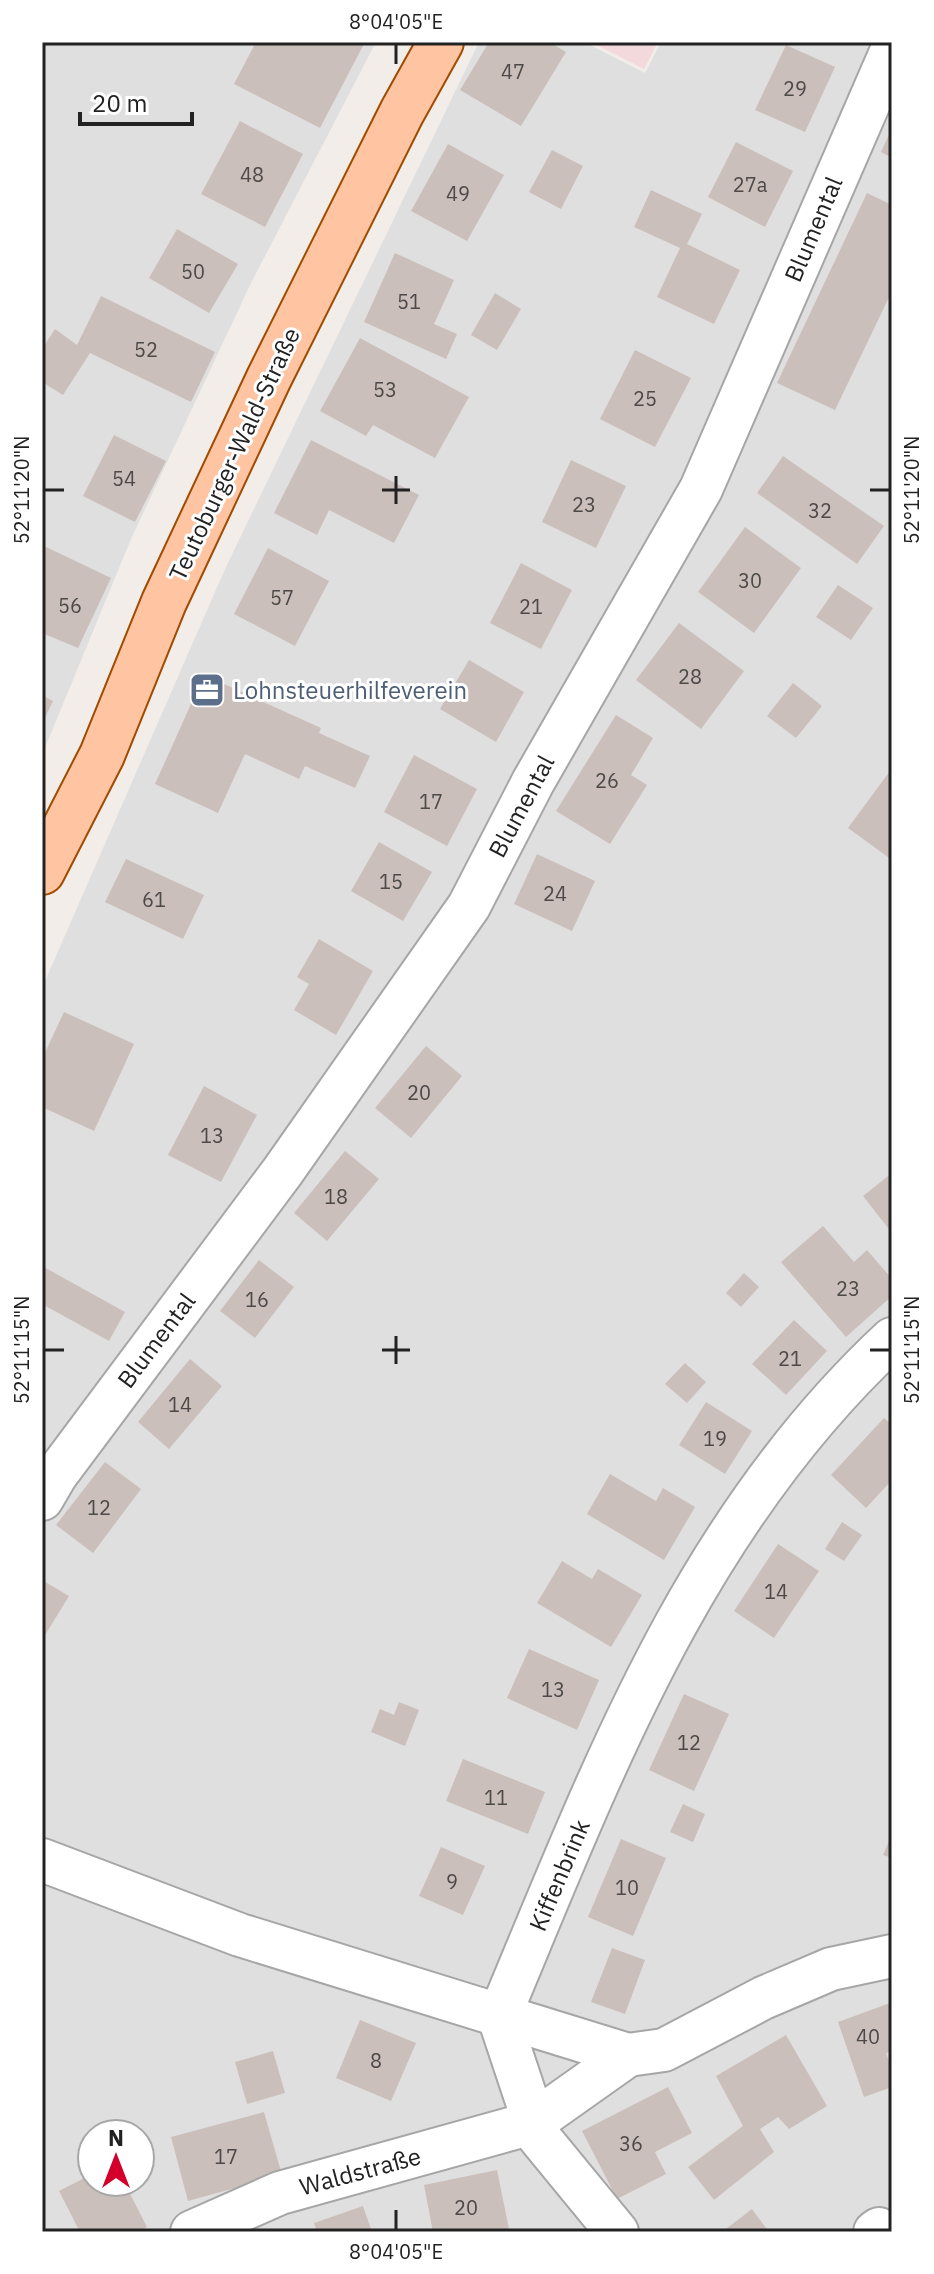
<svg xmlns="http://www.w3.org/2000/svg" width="934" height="2274" viewBox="0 0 934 2274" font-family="'IBM Plex Sans',sans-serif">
<rect width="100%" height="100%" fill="#f2ede9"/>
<g fill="#e0dfdf" fill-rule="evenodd">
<polygon points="42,42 376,42 250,285 131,539 42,755"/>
<path d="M479,42H584L645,73L661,42H892V2232H42V988L225,569ZM92,2134H140V2182H92Z"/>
</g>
<polygon fill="#f3d8dc" points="591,42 658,42 644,69"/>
<g fill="#cbbfbb">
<polygon points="256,42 365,42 320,128 234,84"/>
<polygon points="489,42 549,42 566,52 521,126 460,90"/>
<polygon points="786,45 835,67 805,132 755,110"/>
<polygon points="240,121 303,154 265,227 201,194"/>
<polygon points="892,128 892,158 881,152"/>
<polygon points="736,142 793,171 765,227 708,197"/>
<polygon points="448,144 504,175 467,241 411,211"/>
<polygon points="552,150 583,166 561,209 529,192"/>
<polygon points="651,190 702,214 687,244 740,270 714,324 657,297 680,248 634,227"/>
<polygon points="867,193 892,205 892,291 835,410 777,383"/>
<polygon points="177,229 238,264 209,313 149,278"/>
<polygon points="395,253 454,280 434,324 457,334 446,359 364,322"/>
<polygon points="495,293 521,309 497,350 471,335"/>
<polygon points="101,296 215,352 191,402 90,353 63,395 42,382 42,349 55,329 77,345"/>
<polygon points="360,338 469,397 435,458 373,425 366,436 320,411"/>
<polygon points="635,350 691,378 655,447 600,419"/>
<polygon points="114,435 166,461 135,522 83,496"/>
<polygon points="311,440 419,495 394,543 329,510 317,535 274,513"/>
<polygon points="783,456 884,526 857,564 757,493"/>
<polygon points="571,460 626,486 596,548 542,522"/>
<polygon points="745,527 801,568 754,633 698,592"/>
<polygon points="42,545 111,578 78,648 42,633"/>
<polygon points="268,548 329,581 295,646 234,614"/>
<polygon points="521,563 572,590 541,649 490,623"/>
<polygon points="838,585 873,608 851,640 816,617"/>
<polygon points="679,623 744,671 701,729 636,680"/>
<polygon points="469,660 524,692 496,742 440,709"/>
<polygon points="204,675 321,728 319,733 370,756 355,788 305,766 299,779 245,754 218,813 155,784"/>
<polygon points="793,683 822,706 796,738 767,716"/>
<polygon points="42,695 53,701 42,724"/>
<polygon points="616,715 653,738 631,775 647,785 610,844 556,811"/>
<polygon points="414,755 477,789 447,846 384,812"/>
<polygon points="890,771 892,772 892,860 848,828"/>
<polygon points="379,842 432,872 403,921 351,891"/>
<polygon points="537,854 595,881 572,931 514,904"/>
<polygon points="126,859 204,895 183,939 105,902"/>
<polygon points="319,939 373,971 336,1035 294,1010 309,984 297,977"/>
<polygon points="64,1012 134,1044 94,1131 42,1107 42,1059"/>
<polygon points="426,1046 462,1076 411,1138 375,1108"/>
<polygon points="204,1086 257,1115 221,1182 168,1155"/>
<polygon points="345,1151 379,1179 327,1241 294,1213"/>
<polygon points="892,1173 892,1233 863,1196"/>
<polygon points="823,1226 854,1262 867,1250 892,1279 892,1296 846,1337 781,1262"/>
<polygon points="259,1260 294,1287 255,1338 220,1311"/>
<polygon points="42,1266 125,1312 109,1341 42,1304"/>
<polygon points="744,1273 759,1287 741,1307 726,1293"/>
<polygon points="794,1320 827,1351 786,1395 752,1364"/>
<polygon points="190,1359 222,1386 169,1449 138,1422"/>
<polygon points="685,1363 706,1382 687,1403 665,1384"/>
<polygon points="706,1402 752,1431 725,1474 679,1445"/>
<polygon points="884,1418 892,1425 892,1480 866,1508 831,1475"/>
<polygon points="105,1462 141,1489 93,1553 56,1525"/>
<polygon points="610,1474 656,1501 663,1488 695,1507 664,1560 587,1514"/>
<polygon points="842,1522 862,1535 844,1561 825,1549"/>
<polygon points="778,1544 819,1571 774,1638 734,1611"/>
<polygon points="562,1561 592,1579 598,1569 642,1595 611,1647 537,1603"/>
<polygon points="42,1580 69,1596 42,1640"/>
<polygon points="529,1649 599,1680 577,1730 507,1698"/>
<polygon points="684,1694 729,1714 694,1791 649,1770"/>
<polygon points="399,1702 419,1710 405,1746 371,1732 380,1709 394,1715"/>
<polygon points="463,1759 545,1792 528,1834 446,1801"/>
<polygon points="683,1804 705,1814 693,1842 670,1832"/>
<polygon points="892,1834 892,1858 883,1855"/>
<polygon points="621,1839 666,1858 633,1936 588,1917"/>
<polygon points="441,1847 485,1866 463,1915 419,1896"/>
<polygon points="612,1948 645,1960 625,2014 591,2002"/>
<polygon points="890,2003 892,2051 886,2053 892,2071 892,2087 864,2097 838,2022"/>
<polygon points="360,2020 416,2043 391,2101 336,2078"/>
<polygon points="786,2035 827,2106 789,2129 778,2117 760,2129 774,2152 714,2200 688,2167 743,2126 716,2076"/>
<polygon points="273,2051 285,2093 247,2104 235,2062"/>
<polygon points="668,2087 692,2133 655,2152 666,2174 617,2199 582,2131"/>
<polygon points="264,2112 282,2175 188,2201 171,2137"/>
<polygon points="497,2170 509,2229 433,2232 424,2185"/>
<polygon points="92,2174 92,2182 124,2182 147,2227 138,2232 80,2232 59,2191"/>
<polygon points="363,2206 372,2232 317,2232 314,2223"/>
<polygon points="752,2209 769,2232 722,2232"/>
</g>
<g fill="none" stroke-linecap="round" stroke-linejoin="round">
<defs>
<g id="street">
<polyline points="42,1499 56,1475 283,1171 469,906 533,782 701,489 892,50"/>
<polyline points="42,1860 240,1935 628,2055 664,2050 763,1998 831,1969 892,1956"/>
<path d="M499,2017C602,1771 692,1525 892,1339"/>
<polyline points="499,2017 539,2137 617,2232"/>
<polyline points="192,2232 280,2193 532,2123 628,2055"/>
<polyline points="875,2232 879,2229"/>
</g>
<polyline id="primary" points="42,872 102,755 164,602 269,378 402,112 441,42"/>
</defs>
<use href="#street" stroke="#a6a6a6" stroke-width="46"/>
<use href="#primary" stroke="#a04b00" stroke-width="48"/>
<use href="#street" stroke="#fff" stroke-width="42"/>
<use href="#primary" stroke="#ffc4a1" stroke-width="44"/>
</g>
<path fill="none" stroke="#222" stroke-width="3" d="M396,44V64M396,476V504M44,490H64M382,490H410M870,490H890M396,1336V1364M44,1350H64M382,1350H410M870,1350H890M396,2210V2230"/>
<defs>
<symbol id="office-square" viewBox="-11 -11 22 22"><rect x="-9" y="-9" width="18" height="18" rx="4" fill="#5c6f8a" stroke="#fff"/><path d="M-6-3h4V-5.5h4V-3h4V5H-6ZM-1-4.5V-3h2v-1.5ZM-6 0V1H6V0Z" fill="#fff"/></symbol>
</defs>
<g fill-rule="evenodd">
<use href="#office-square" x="187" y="670" width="40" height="40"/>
</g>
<g text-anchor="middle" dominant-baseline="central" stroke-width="6" stroke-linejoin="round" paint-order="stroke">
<g font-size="20" fill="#4c4948">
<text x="513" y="71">47</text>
<text x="795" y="88">29</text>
<text x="252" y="174">48</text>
<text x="750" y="184">27a</text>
<text x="458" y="193">49</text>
<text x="193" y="271">50</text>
<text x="409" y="301">51</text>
<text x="146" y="349">52</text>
<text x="385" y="389">53</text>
<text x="645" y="398">25</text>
<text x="124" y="478">54</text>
<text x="584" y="504">23</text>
<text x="820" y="510">32</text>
<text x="750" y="580">30</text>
<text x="282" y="597">57</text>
<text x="70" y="605">56</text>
<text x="531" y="606">21</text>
<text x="690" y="676">28</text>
<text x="607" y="780">26</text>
<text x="431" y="801">17</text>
<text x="391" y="881">15</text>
<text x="555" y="893">24</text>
<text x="154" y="899">61</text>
<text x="419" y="1092">20</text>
<text x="212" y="1135">13</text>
<text x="336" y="1196">18</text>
<text x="848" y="1288">23</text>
<text x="257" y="1299">16</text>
<text x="790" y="1358">21</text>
<text x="180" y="1404">14</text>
<text x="715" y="1438">19</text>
<text x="99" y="1507">12</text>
<text x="776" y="1591">14</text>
<text x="553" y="1689">13</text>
<text x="689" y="1742">12</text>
<text x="496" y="1797">11</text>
<text x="452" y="1881">9</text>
<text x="627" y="1887">10</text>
<text x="868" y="2036">40</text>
<text x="376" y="2060">8</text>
<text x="631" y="2143">36</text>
<text x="226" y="2156">17</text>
<text x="466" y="2207">20</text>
</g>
<g font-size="24" fill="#222" stroke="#fff">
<text transform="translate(813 229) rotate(-67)">Blumental</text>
<text transform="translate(234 454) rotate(-65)">Teutoburger-Wald-Straße</text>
<text transform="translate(521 806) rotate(-62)">Blumental</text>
<text transform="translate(156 1340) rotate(-53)">Blumental</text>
<text transform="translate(559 1875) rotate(-67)">Kiffenbrink</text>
<text transform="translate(360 2171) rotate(-15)">Waldstraße</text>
</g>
<g font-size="24" fill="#4e5e75" stroke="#fff" text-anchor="start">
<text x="233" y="690">Lohnsteuerhilfeverein</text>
</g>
</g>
<rect width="934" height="2274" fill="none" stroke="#ffffff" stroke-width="88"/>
<g transform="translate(116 2158)"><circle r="38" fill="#ffffff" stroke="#a7a7a7" stroke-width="2"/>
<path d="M0-6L14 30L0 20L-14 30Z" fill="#d4002b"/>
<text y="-12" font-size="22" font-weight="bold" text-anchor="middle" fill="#222222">N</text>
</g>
<path d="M80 112v12h112v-12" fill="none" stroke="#222222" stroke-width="4"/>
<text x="92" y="112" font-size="24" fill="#222222" stroke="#ffffff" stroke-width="6" paint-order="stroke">20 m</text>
<rect x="44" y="44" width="846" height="2186" fill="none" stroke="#222" stroke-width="3"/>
<g font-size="20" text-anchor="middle" fill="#222">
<text x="396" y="29">8°04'05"E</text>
<text transform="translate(22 490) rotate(-90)" y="7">52°11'20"N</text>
<text transform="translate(912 490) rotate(-90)" y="7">52°11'20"N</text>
<text transform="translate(22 1350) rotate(-90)" y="7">52°11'15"N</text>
<text transform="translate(912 1350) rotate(-90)" y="7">52°11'15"N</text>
<text x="396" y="2259">8°04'05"E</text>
</g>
</svg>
